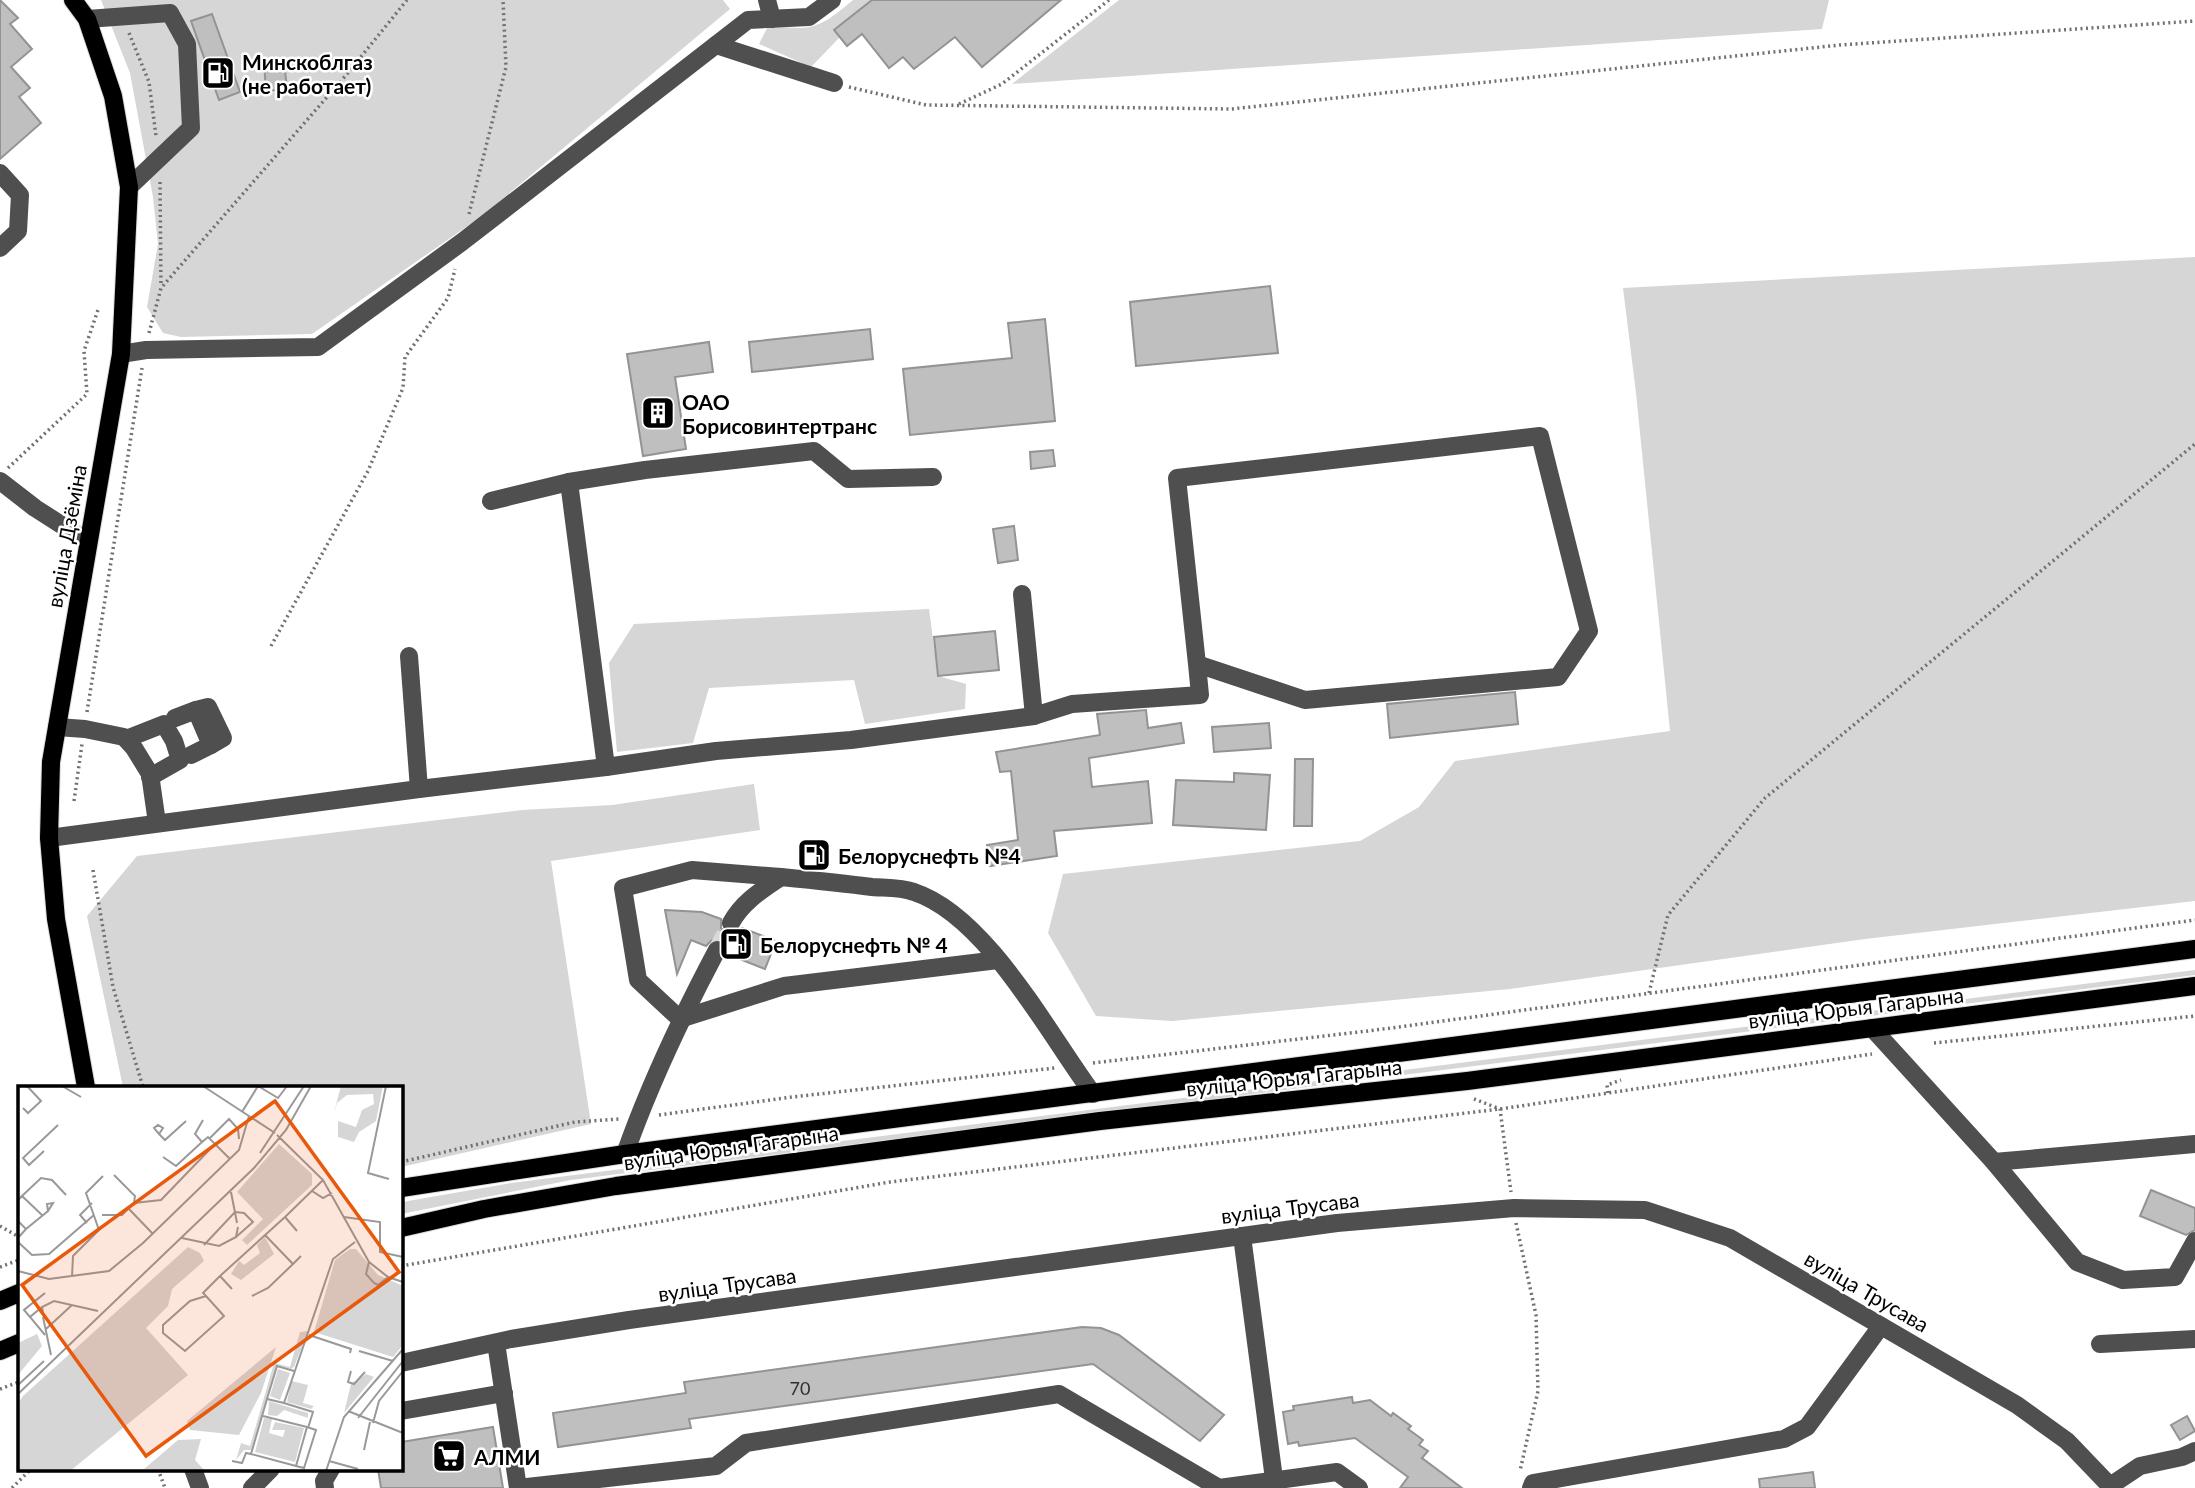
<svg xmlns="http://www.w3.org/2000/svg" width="2195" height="1488" viewBox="0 0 2195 1488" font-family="Lato,sans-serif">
<rect width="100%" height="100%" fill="#fff"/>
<g fill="#d6d6d6">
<polygon points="101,0 723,0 730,9 482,216 312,334 181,337 163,333 147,307 158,244 153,197 130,73"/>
<path d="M853,0H872L834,29L840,37L811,67L759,44L767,28C778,26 788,28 800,28C822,28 837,13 853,0Z"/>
<polygon points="1119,0 1829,0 1822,29 1012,84"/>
<polygon points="2195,257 2195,901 1865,939 1510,989 1172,1021 1096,1016 1048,933 1063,874 1360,841 1419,807 1455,761 1670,731 1636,393 1623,288"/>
<polygon points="929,609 938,676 966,684 965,709 865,724 854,680 709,688 693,743 617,752 609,663 634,624"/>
<polygon points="754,784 760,830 551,861 591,1124 401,1167 401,1087 123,1087 87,916 137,856 522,810 612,805"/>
<polygon points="2195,970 2195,975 571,1180 401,1214 401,1203 408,1201 511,1183"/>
</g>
<g fill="#bfbfbf" stroke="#939393" stroke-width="2">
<polygon points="0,0 18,18 10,24 32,49 11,67 30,88 19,97 41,123 0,159"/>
<polygon points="872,0 1061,0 982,67 955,37 914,69 903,57 889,68 862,34 847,46 834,30"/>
<polygon points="212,14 240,92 219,100 191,21"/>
<polygon points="284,61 287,89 266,91 264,63"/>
<polygon points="1270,286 1278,353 1136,366 1130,302"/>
<polygon points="1045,319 1055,421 910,435 903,369 1012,358 1008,323"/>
<polygon points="870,329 873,359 752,372 749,342"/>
<polygon points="709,342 713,372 675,377 686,449 643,456 627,354"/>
<polygon points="1053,450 1055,466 1031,469 1030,452"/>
<polygon points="1014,526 1018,560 998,563 993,529"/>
<polygon points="995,631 999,670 938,676 934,637"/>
<polygon points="1515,692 1518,724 1390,738 1387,704"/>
<polygon points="1146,710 1148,728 1181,723 1184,743 1089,758 1092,787 1148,781 1152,823 1054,831 1057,856 990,866 987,845 1018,840 1011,771 1000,772 996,752 1100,735 1097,714"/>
<polygon points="1269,723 1271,748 1214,752 1212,727"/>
<polygon points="1295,759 1313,759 1312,826 1294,826"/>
<polygon points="1234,773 1270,775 1266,830 1173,825 1176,780 1234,782"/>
<polygon points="665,910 702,912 721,919 721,928 726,933 736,933 742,928 776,941 765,969 727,954 727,945 722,940 712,940 706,946 691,940 677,974"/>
<polygon points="2151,1190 2195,1208 2195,1230 2186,1235 2140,1216"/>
<polygon points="1082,1327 1101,1328 1119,1335 1224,1415 1200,1441 1093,1364 689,1419 691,1428 558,1447 553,1413 686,1393 684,1382"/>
<polygon points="1352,1397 1353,1403 1370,1400 1391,1416 1393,1413 1411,1426 1408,1429 1423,1440 1419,1445 1428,1451 1422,1458 1462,1488 1400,1488 1408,1477 1355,1438 1299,1446 1298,1442 1288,1444 1283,1412 1294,1410 1293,1406"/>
<polygon points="2187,1416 2195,1431 2180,1440 2171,1425"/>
<polygon points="493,1427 503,1488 381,1488 378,1469 401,1469 401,1442"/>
<polygon points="1813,1472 1815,1488 1760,1488 1759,1479"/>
</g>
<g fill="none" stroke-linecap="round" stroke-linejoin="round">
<polyline stroke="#d9d9d9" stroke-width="18" stroke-dasharray="18 9" stroke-linecap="butt" points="717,950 731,923"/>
<defs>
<g id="major">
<polyline points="73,0 87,19 113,96 129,187 121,354 51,762 49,838 56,919 86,1087"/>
<polyline points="401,1188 625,1154 2195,949"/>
<polyline points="401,1228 484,1209 616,1186 1100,1121 1467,1081 2195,986"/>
<polyline points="0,1301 19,1293"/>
<polyline points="0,1351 19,1343"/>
</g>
</defs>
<use href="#major" stroke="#dbdbdb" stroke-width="20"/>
<g stroke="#717171" stroke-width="3.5" stroke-dasharray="2 3.5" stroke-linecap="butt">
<polyline points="129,33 149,82 156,136"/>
<polyline points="849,87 926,105 1231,109 1840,45 2195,21"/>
<polyline points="959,104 1002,84 1109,0"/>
<polyline points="160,182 161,286"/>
<polyline points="469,214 506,67 503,0"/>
<polyline points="149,333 161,288 347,74 407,0"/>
<polyline points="8,468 87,394 84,351 98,310"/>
<polyline points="271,646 368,471 403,388 405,357 448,298 455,269"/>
<polyline points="87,712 142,368"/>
<polyline points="74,801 82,744"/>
<polyline points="93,870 113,987 143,1087"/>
<polyline points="1649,993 1668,915 1765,798 2195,444"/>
<polyline points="1934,1043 2195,1016"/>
<polyline points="1093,1063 1376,1030 2195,920"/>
<polyline points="1608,1093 1607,1085 1621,1080"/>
<polyline points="1474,1099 1500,1109 1511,1192"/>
<polyline points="659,1115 792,1097 1055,1068"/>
<polyline points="401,1162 575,1122 620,1119"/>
<polyline points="1516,1223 1536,1315 1538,1391 1520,1471"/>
<polyline points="0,1226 19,1237"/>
<polyline points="401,1266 890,1182 1500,1109 1872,1054"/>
<polyline points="0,1267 19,1260"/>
<polyline points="0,1389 19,1382"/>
<polyline points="158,1469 165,1488"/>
<polyline points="12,1488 31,1469"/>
</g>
<g stroke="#4f4f4f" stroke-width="18">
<polyline points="767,0 772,19"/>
<polyline points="87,19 170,13 187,44 191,128 129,187"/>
<polyline points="716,45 834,83"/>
<polyline points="0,173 20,195 18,231 0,248"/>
<polyline points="121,354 146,350 318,347 462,242 748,20 809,17 832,0"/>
<polyline points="0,481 35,508 88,542"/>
<polyline points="569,482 645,470 814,451 848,479 933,477"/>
<polyline points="491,501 569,482 606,767"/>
<polyline points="196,710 208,707 223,738 211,745"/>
<polyline points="1034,716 1072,704 1200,695 1197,664 1177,478 1540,436 1589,631 1558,677 1305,700 1197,664"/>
<polyline points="175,718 196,710 211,745 191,755"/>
<polyline points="57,727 85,729 124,737 134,748 150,774 157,823"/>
<polyline points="126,739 164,724 174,741 180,760 150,777"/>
<polyline points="419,789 606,767 716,751 851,740 1034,716 1022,594"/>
<polyline points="49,838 419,789 409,656"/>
<polyline points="781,877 692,870 623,888 638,980 680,1019 784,986 998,960"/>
<path d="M731,923C742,902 762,890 781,877C811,880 841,883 872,887C885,888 901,887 914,892C987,916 1049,1035 1093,1094"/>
<polyline points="1872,1028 1994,1162 2077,1262 2123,1280 2175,1277 2195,1241"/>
<path d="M625,1154C650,1083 682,1016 717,950"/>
<polyline points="1994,1162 2195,1144"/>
<polyline points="1242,1236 1274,1479"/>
<polyline points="496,1343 518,1488"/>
<polyline points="2100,1344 2195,1339"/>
<polyline points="401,1363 511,1339 629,1320 1337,1223 1514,1208 1645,1210 1730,1238 2017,1405 2067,1441 2112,1488"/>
<polyline points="401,1411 504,1393"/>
<polyline points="193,1469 200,1488"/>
<polyline points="2110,1486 2140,1466 2182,1457 2195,1451"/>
<polyline points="252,1488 271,1469"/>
<polyline points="325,1488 324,1481 331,1469"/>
<polyline points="518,1488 716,1466 746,1443 1059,1394 1219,1488"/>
<polyline points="1219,1488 1337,1472 1359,1488"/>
<polyline points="1531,1488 1533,1483 1784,1439 1807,1427 1881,1326"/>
</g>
<use href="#major" stroke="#000" stroke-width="18"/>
</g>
<defs>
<symbol id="fuel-square" viewBox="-11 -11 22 22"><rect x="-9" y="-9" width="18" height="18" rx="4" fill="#000" stroke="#fff"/><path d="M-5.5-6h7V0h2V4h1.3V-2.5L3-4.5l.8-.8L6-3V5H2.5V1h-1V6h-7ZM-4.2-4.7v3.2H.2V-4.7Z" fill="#fff"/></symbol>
<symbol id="building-square" viewBox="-11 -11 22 22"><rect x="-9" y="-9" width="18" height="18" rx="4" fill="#000" stroke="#fff"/><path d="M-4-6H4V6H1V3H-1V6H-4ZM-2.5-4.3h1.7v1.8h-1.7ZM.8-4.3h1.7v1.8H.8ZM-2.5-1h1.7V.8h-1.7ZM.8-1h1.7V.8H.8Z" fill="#fff"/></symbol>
<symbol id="supermarket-square" viewBox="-11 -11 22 22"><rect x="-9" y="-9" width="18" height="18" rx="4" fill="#000" stroke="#fff"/><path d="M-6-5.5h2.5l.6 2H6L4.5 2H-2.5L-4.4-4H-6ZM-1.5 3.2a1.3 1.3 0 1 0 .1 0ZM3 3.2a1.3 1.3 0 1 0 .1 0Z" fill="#fff"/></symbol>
</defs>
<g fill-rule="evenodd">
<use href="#fuel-square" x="199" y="54" width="38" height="38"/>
<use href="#building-square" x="639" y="394" width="38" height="38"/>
<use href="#fuel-square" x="795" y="836" width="38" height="38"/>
<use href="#fuel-square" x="717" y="925" width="38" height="38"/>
<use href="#supermarket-square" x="430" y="1437" width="38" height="38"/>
</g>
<g text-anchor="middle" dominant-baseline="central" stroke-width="5" stroke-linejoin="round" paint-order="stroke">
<g font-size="18" fill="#303030">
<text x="800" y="1388">70</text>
</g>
<g font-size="21" font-weight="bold" fill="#000" stroke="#fff" text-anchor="start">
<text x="242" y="61">Минскоблгаз<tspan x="242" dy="24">(не работает)</tspan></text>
<text x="682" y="401">ОАО<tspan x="682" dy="24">Борисовинтертранс</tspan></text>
<text x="838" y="855">Белоруснефть №4</text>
<text x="760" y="944">Белоруснефть № 4</text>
<text x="474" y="1456">АЛМИ</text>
</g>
<g font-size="21" fill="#000" stroke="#fff">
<text transform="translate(66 536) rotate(-80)">вуліца Дзёміна</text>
<text transform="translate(1856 1007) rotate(-7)">вуліца Юрыя Гагарына</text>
<text transform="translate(1294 1077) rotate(-6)">вуліца Юрыя Гагарына</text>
<text transform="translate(731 1147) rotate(-8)">вуліца Юрыя Гагарына</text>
<text transform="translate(1290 1207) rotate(-7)">вуліца Трусава</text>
<text transform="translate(727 1284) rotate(-8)">вуліца Трусава</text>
<text transform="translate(1867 1291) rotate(30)">вуліца Трусава</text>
</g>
</g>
<g transform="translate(18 1086)">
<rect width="385" height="385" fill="#fff"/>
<path d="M323,0H365L358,35L341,46L336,56L320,51V35L338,41L344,24L356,18L355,8L329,9L319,17L315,30ZM261,58L294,88V99L229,159L224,154L245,133L219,106ZM247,151L256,168L223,194L213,188L221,175L226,179L242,167L239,159ZM170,161L182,167L186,175L154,203L150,220L128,242L170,289L52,385H0V317L5,310ZM332,163H338L360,189L385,200V259L375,271L296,246L317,174ZM290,245L276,281L273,283L259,279L233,364H226L218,374L223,357L232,360L256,277L272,281L282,246ZM19,248L24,260L0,289V257ZM258,261L243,307L221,349L172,344L169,335ZM260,283L272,287L262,314L252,310ZM348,288L356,291L326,327L333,298ZM273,295L290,299L285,317L296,320L293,323L269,316ZM251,315L290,327V332L266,324L259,330L250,329ZM246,332L254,333L251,347L265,351L267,344H254L257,336L286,342L277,376L237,366ZM183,353L177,374L187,385L126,383L160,354Z" fill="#d6d6d6"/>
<path fill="none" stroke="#999" stroke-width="2" d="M44,0L63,11M185,0L257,47M240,0L260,12L269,0M368,0L350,87L371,93M5,22L10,27L23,15L9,0M224,26L240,0M185,34L177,48L184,56L190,51L212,73M141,48L145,42L140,39L136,42L141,48L147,54L168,35M259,49L305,94L351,176L370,191L385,196M191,53L211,33L220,43L221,53M26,65L11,79L5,72L40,39M242,67L286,0M145,71L158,80L184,56M294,105L305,112L314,107M213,106L219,137M4,110L23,92L34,94L48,109M0,114L4,110L25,130M116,117L143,114L197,58M111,123L135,148M84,129H104L116,117L117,110L96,89M326,131L362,136V166L385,171M0,135L8,143L0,152M69,137L62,129L74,117M8,143L30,125L35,117L29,118L30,125M279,145L267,131L305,94M247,149L275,178L283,170M164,152L201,160L218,151L220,141M0,156L14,169L31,168L76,129M186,159L217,126L226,127L235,136L218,151M351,176L348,188L356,197L360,199L370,191M0,185L31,193L91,185L125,157L221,64L231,30M54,191L55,170L81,144L68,107L85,90M214,203L202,190L267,131M188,210L172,215L145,239V247L167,265L206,230L188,210L185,207L202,190M234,210L250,202L275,178M24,221L12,231L27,249M25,227L24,221L36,215L80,225M12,231L6,224L27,207M25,231L33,269M28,243L54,219M291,249L333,263L332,267M341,265L375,275M333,285L330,296L336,298L347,286M0,299L26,275M0,308L236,82L268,44L293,0M249,313L259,280L276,285M330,325L385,347M245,330L289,341M340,332L385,275M355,337L361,315L385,285M290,342L295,326L266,317L315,173L337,156M346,364L352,336M233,368L278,380L286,382L298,344L289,341L278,380M214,375L224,377L228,367L233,368L249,313L266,317M311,375L340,383M308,385L326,331L385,263"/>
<path fill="#e8590c" fill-opacity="0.15" stroke="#e8590c" stroke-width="3.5" d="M257,15L381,186L128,370L4,199Z"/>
<rect width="385" height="385" fill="none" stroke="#000" stroke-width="3.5"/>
</g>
</svg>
